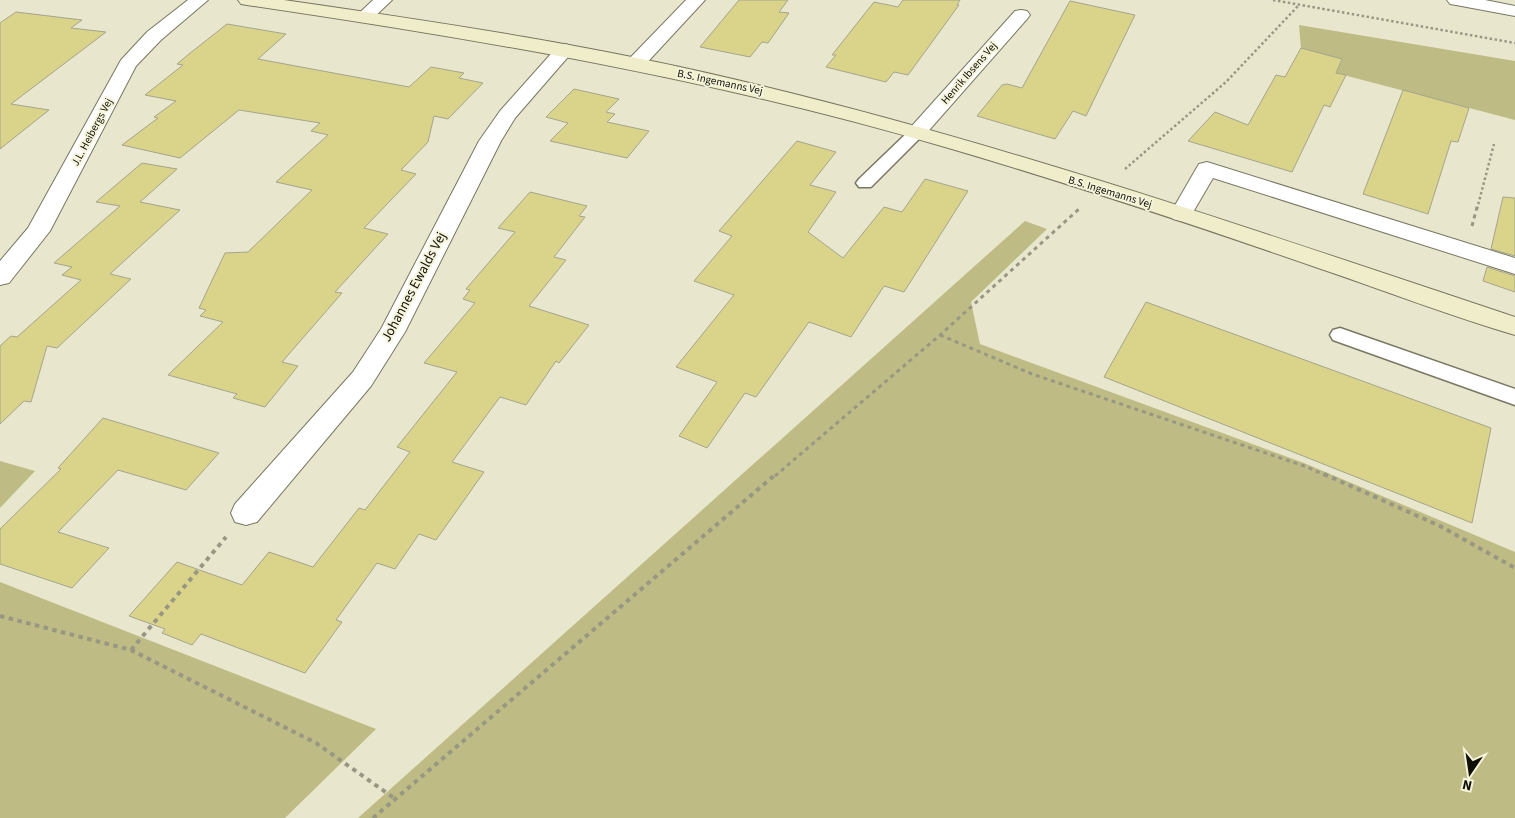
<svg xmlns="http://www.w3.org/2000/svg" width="1515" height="818" viewBox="0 0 1515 818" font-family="'Source Sans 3',sans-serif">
<rect width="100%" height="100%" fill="#e8e7ce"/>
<g fill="#bebb84">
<polygon points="1299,25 1515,61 1515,120 1336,73 1342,60 1301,49"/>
<polygon points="1025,221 1047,229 971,302 980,344 1304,463 1515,552 1515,818 358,818"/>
<polygon points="0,461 35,471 0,508"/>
<polygon points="0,582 376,729 285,818 0,818"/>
</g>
<g fill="#d9d48a" stroke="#a5a48d">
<polygon points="739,0 788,0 779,12 789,13 768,43 762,42 750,57 700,47"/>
<polygon points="903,0 960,0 957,5 959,5 908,75 894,72 886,82 826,67 836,55 832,55 874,2 898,7"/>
<polygon points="1070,1 1135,15 1086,116 1073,111 1055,139 977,116 1002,85 1007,84 1022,88"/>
<polygon points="16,12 82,20 71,28 106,32 11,104 49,110 0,149 0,23"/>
<polygon points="227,24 286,34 258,59 409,87 431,67 464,73 459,78 483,83 448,119 434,116 428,142 401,170 416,174 364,228 388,234 335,292 342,293 282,362 298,366 265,407 233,398 237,394 168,375 223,322 200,316 206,310 199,308 225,253 248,252 312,190 276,182 328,135 311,131 320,123 239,110 180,158 122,145 158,118 154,117 176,101 145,95 183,65 177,64 189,54"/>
<polygon points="1301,48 1342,59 1336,73 1346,75 1330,107 1324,105 1292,172 1188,141 1215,112 1248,125 1276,75 1285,77"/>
<polygon points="574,89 619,99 606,112 615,114 607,122 649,131 627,158 550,141 568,123 546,117"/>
<polygon points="1403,90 1469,108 1458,142 1451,141 1428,214 1363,194"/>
<polygon points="797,141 836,152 810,185 836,192 808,232 843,258 884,207 902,212 925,179 968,191 904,292 884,286 851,337 809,322 756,397 745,393 707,448 679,436 717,382 676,367 734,295 694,281 732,236 719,231"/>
<polygon points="142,163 177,169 140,202 180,210 110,274 131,279 57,348 47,346 31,402 24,401 0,424 0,346 11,336 17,337 81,280 62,275 72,267 54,263 120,206 96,202"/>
<polygon points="530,192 587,206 579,216 585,217 554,257 566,260 529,306 589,325 559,363 556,361 526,405 500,397 452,462 484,472 436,540 419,534 395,569 377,563 336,620 342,622 305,673 201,634 192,645 162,633 165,629 129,616 177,562 242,585 269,552 313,567 359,508 365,510 410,452 397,447 457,372 424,363 475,303 463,299 470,290 466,289 515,232 498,228"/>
<polygon points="1503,197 1515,198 1515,256 1491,249"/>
<polygon points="1487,267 1515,276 1515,292 1483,281"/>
<polygon points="1146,302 1491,428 1472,523 1104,377"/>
<polygon points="103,418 219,453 186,490 118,470 58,532 109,548 72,588 0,564 0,529 61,469 58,468"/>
</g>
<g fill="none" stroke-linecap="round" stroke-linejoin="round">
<defs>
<g id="lane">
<polygon points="917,127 923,129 925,132 923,135 871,187 859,187 856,183 859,179 911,129"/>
<polygon points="1340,328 1515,389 1515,405 1333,340 1330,335 1333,330"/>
</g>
<g id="street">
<polygon points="188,0 208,0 161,40 136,66 50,231 9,283 0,285 0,261 28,228 121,60 147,32"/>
<polygon points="373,0 392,0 370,21 358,21 355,17"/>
<polygon points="686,0 705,0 642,68 628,68 625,64 628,60"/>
<polygon points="1447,0 1485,0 1515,6 1515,16 1456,5 1450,4"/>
<polygon points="1021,10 1027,11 1030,15 1027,19 924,136 917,138 910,136 907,132 910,128 1015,11"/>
<polygon points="565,44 572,46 574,50 515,118 501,141 405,332 371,386 257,522 246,525 235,522 231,513 235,504 353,372 381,329 479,141 500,111 558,46"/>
<polygon points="1207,162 1515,258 1515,274 1213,178 1189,219 1181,221 1173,219 1170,214 1196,169 1199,164"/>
</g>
<path id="secondary" d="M238,0H284C444,23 605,47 762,86C1018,148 1266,234 1515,317V335C1450,316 1386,291 1321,269C1197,226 1071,184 945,147C713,79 485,40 247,5L241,4Z"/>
</defs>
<use href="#lane" stroke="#797762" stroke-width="3"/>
<use href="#street" stroke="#797762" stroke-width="2"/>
<use href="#secondary" stroke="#797762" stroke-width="2"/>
<g stroke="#989784" stroke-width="2.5" stroke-dasharray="2.5 2.5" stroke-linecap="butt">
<polyline points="1273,0 1515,43"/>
<polyline points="1125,169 1226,82 1299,5"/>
<polyline points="1477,209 1494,144"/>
</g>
<g stroke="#989784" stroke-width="3" stroke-dasharray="4 4" stroke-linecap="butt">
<polyline points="1472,226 1477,207"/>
<polyline points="940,335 1032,374 1307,467 1327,476"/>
<polyline points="775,476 940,335 1079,209"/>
</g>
<g stroke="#989784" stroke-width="4" stroke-dasharray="4.5 4.5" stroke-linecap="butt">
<polyline points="1324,474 1440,526 1515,568"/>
<polyline points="0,616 131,650 316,743 394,798"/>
<polyline points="131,650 226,537"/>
<polyline points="373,818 776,474"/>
</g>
<use href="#lane" fill="#fff" fill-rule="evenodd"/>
<use href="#street" fill="#fff" fill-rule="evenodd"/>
<use href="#secondary" fill="#f0eeca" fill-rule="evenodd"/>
</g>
<g text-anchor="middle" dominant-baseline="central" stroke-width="4" stroke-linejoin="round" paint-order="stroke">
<g font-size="11" fill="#100f07" stroke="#f5f4db">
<text transform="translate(969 73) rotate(-49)">Henrik Ibsens Vej</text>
<text transform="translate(720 82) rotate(12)">B.S. Ingemanns Vej</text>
<text transform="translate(92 132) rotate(-62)">J.L. Heibergs Vej</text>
<text transform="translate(1110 192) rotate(17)">B.S. Ingemanns Vej</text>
</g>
<g font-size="14" fill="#100f07" stroke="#f5f4db">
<text transform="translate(414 287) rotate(-62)">Johannes Ewalds Vej</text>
</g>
</g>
<g transform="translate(1470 773) rotate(193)" stroke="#f5f4db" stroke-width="4" paint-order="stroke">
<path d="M0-4L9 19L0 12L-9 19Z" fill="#100f07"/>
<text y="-8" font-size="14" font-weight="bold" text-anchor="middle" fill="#100f07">N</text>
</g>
</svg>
